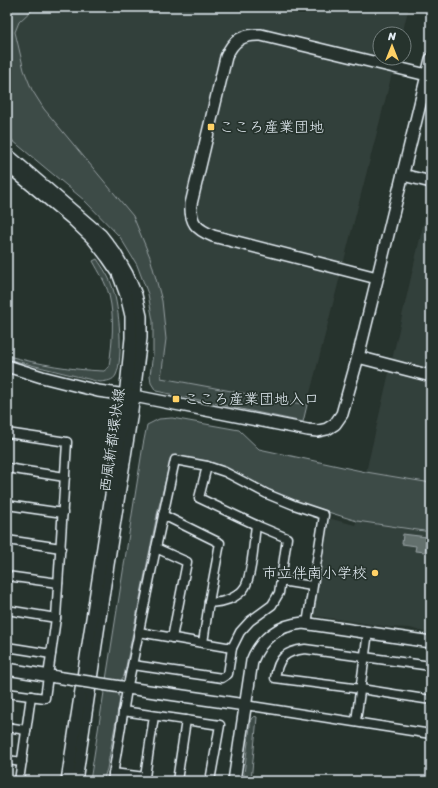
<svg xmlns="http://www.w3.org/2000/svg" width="438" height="788" viewBox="0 0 438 788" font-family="Sriracha,'Klee One',sans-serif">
<rect width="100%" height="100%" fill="#26332d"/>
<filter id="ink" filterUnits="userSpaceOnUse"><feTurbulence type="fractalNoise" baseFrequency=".025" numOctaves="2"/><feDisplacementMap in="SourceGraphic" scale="8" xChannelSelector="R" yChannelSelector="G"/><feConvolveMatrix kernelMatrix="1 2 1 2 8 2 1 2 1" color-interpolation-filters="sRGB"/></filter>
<g filter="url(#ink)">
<g fill="#333f3a">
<polygon points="35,7 409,7 402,34 380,34 380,58 396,58 307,405 161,378 166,339 133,216 44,109 32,90 24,70 15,32 19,22"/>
<polygon points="431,191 431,483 366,472"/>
<polygon points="328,518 355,525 357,521 431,532 431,634 410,628 389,627 315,616 312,613"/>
</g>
<g fill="#3e4b47" stroke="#939ea0">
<polygon points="7,7 35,7 19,22 15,32 24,70 32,90 44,109 133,216 150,257 162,301 166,339 161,378 307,405 303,422 156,391 151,383 150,375 153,354 153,321 148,294 137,265 120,237 84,200 7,136"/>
<path d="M97,259C103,268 110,278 113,289C119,307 124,358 116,375C113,381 107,381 100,382L7,359L8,356C39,364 72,370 104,371L109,367C112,343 115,319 109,295C106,283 99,272 93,261Z"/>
<path d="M172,418L239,430L259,449L366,472L431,483V532L357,521L312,507L268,490L234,472L214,464L172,455L158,510L124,676C119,682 116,692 120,699L107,769L103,781H90L143,445L147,425L159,419Z"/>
<polygon points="254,716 257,717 251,781 243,781 251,719"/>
</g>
<polygon fill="#636f6d" stroke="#98a3a5" points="403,534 427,537 425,552 415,551 416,546 402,544"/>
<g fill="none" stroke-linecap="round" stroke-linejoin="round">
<defs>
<g id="street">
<polyline points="7,433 67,442 56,618 45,698 7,693"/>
<polyline points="7,468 65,477"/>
<polyline points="7,505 63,513"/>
<polyline points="163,515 220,543 209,602 203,643"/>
<polyline points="7,540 61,548"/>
<polyline points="156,548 187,562 172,638"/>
<polyline points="7,576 58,583"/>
<polyline points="281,581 312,586"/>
<path d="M209,602C221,604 238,598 245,587C252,575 254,540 256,525"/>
<polyline points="7,610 56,618"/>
<polyline points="139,632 232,648"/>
<polyline points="7,647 51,654"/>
<polyline points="133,665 222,678 228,674 232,648 240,632 250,621 272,605 279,593 287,538 256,525 199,498 207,466"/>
<path d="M431,666L305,649C285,651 278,658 275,678L361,689L431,700"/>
<polyline points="245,705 431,734"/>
<polyline points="123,711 220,725 210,781"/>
<polyline points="356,721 368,632"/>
<polyline points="7,727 26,730"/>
<polyline points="7,760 22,762"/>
<polyline points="113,773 145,777 154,716"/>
<polyline points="19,781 31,696"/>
<polyline points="112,781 126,695 156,548 175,460 207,466 225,472 267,494 294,505 324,515 307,624"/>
<polyline points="177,781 186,720"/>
</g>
<g id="secondary">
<polyline points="7,154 101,235 115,253 127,274 136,295 141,316 141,338 131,418 105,584 76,781"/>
<polyline points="7,165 71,218 93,239 107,257 118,273 126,295 131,316 131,338 123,417 67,781"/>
<polyline points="403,175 431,182"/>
<path d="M377,278L213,236C196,229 190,223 191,204L226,57C233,40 243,34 261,35L431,76"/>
<polyline points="358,357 431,376"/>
<polyline points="7,366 42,377 98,391 134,396 308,430 318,431 327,429 335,424 342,414 358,357 431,59"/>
<polyline points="7,669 56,677"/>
<polyline points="121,687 245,705"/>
<path d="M234,781L252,661C261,638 279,625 303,623L431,642"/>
</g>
</defs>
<use href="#street" stroke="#e8f1f8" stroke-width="11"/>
<use href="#secondary" stroke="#e8f1f8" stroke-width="14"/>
<use href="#street" stroke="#26332d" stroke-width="8"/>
<use href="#secondary" stroke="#26332d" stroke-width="11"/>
<defs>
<polyline id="secondary-bridge" points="56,677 121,687"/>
</defs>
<use href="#secondary-bridge" stroke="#e8f1f8" stroke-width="14" stroke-linecap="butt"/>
<use href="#secondary-bridge" stroke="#26332d" stroke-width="11"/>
</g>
</g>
<g fill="#ffd166" stroke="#26332d" stroke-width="1.5">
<rect x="207" y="123" width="8" height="8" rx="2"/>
<rect x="172" y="395" width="8" height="8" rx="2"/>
<circle cx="375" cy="573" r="4"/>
</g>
<g text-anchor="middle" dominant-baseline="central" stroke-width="3.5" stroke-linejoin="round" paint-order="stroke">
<g font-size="15" fill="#e8f1f8" stroke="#26332d" text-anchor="start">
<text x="219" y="127">こころ産業団地</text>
<text x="184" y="399">こころ産業団地入口</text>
<text x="367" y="573" text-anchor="end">市立伴南小学校</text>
</g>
<g font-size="15" fill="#e8f1f8" stroke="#26332d">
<text transform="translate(112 440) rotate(-82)">西風新都環状線</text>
</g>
</g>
<rect width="438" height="788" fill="none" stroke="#26332d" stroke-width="24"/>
<rect x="12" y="12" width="414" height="764" fill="none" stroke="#e8f1f8" stroke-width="1.5" filter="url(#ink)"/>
<g transform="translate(392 46)"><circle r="19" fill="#26332d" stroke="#747f7e"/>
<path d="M0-3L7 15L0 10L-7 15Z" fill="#ffd166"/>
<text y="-6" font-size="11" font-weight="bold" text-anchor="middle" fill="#e8f1f8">N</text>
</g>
</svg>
